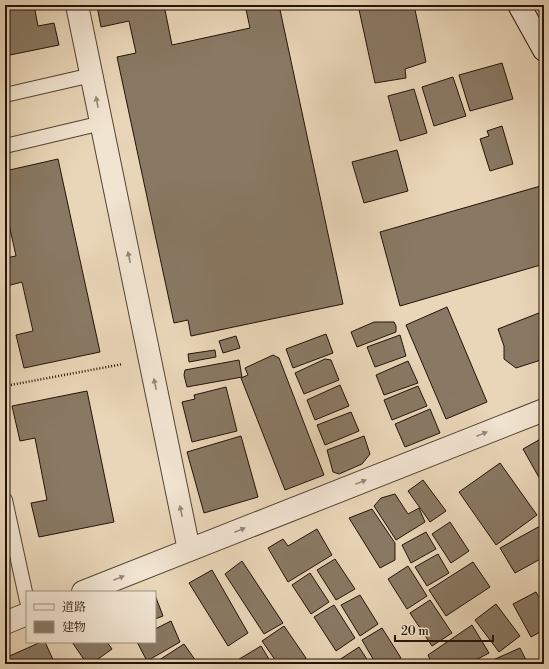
<svg xmlns="http://www.w3.org/2000/svg" width="549" height="669" viewBox="0 0 549 669" font-family="'Libre Bodoni','Noto Serif JP',serif">
<rect width="100%" height="100%" fill="#e9d6b8"/>
<filter id="stains"><feTurbulence type="fractalNoise" baseFrequency=".005" numOctaves="4"/><feColorMatrix values="0 0 0 0 .2 0 0 0 0 .09 0 0 0 0 .02 0 0 0 .5 -.17"/></filter>
<radialGradient id="worn" r=".72"><stop offset=".6" stop-color="#630" stop-opacity="0"/><stop offset="1" stop-color="#630" stop-opacity=".3"/></radialGradient>
<g fill="#897964" stroke="#221408">
<polygon points="5,5 34,5 38,26 54,23 59,45 5,56"/>
<polygon points="100,5 164,5 172,45 250,28 245,5 279,5 343,304 191,336 188,320 174,323 117,57 136,53 129,21 101,27 97,6"/>
<polygon points="358,5 414,5 426,62 405,69 406,78 375,83"/>
<polygon points="502,63 513,99 470,111 459,75"/>
<polygon points="453,77 466,116 434,126 422,87"/>
<polygon points="414,89 427,133 400,141 388,96"/>
<polygon points="502,126 513,164 490,171 480,139 489,136 487,131"/>
<polygon points="397,150 408,191 364,203 352,162"/>
<polygon points="58,159 100,352 24,368 16,335 33,331 22,282 7,286 5,276 5,258 16,256 5,206 5,171"/>
<polygon points="544,185 544,264 400,306 380,232"/>
<polygon points="447,307 487,402 446,419 406,325"/>
<polygon points="544,311 544,359 516,368 504,359 504,346 498,329"/>
<polygon points="374,322 394,322 396,326 396,332 357,347 351,332"/>
<polygon points="326,334 333,353 293,368 286,349"/>
<polygon points="400,335 406,356 375,367 367,347"/>
<polygon points="236,336 240,348 223,353 219,341"/>
<polygon points="215,350 216,357 189,362 188,354"/>
<polygon points="273,355 279,358 324,475 285,490 241,378 248,375 245,368"/>
<polygon points="325,359 331,360 339,380 304,394 295,373"/>
<polygon points="239,360 242,377 187,387 184,375 185,370"/>
<polygon points="408,361 418,383 384,395 376,375"/>
<polygon points="340,385 349,406 315,420 307,400"/>
<polygon points="418,386 427,406 392,420 384,400"/>
<polygon points="226,387 237,431 192,442 182,402 195,399 194,395"/>
<polygon points="87,391 114,522 39,537 31,503 47,500 35,438 20,441 12,406"/>
<polygon points="430,409 440,433 405,447 395,424"/>
<polygon points="351,412 359,431 325,445 317,425"/>
<polygon points="241,436 258,497 204,513 187,452"/>
<polygon points="364,436 370,454 362,464 339,474 333,472 327,450"/>
<polygon points="544,437 544,479 541,481 523,449"/>
<polygon points="500,463 537,515 496,545 459,492"/>
<polygon points="423,480 446,511 430,522 408,491"/>
<polygon points="395,494 408,514 419,508 425,522 396,540 374,506 381,498"/>
<polygon points="372,509 395,543 395,560 380,568 349,518"/>
<polygon points="450,522 469,551 451,563 432,534"/>
<polygon points="542,525 544,528 544,557 515,573 500,548"/>
<polygon points="317,529 332,555 288,582 268,548 283,539 288,546"/>
<polygon points="426,532 436,549 411,563 402,545"/>
<polygon points="438,554 449,573 427,586 415,567"/>
<polygon points="335,559 355,589 336,600 317,570"/>
<polygon points="242,561 283,623 264,634 225,574"/>
<polygon points="473,562 490,587 446,616 429,590"/>
<polygon points="408,566 427,596 407,609 388,579"/>
<polygon points="212,570 248,633 228,646 189,583"/>
<polygon points="310,573 329,602 311,614 292,585"/>
<polygon points="536,592 544,606 544,630 531,637 513,604"/>
<polygon points="155,595 163,616 155,619"/>
<polygon points="360,595 378,624 360,636 341,605"/>
<polygon points="430,600 452,633 432,646 410,613"/>
<polygon points="496,604 520,636 499,652 475,620"/>
<polygon points="334,605 355,638 336,651 314,617"/>
<polygon points="171,621 180,642 147,661 137,642 155,642 155,629"/>
<polygon points="472,625 489,653 468,664 432,664 428,655"/>
<polygon points="284,626 306,658 299,664 278,664 262,641"/>
<polygon points="382,628 401,658 391,664 376,664 362,640"/>
<polygon points="41,642 45,642 55,664 5,664 5,658"/>
<polygon points="72,642 107,642 112,649 91,664 87,664"/>
<polygon points="184,644 198,664 153,664"/>
<polygon points="261,646 272,664 231,664"/>
<polygon points="359,647 370,664 337,664 336,662"/>
<polygon points="520,648 528,664 484,664"/>
</g>
<g fill="none" stroke-linecap="round" stroke-linejoin="round">
<defs>
<g id="lane">
<polyline points="5,95 92,75"/>
<polyline points="5,146 102,123"/>
<polyline points="5,500 27,601"/>
</g>
<g id="street">
<polyline points="77,5 189,550"/>
<polyline points="83,592 544,410"/>
<polyline points="5,623 27,614"/>
</g>
<polyline id="secondary" points="519,5 544,50"/>
</defs>
<use href="#lane" stroke="#544434" stroke-width="16"/>
<use href="#street" stroke="#544434" stroke-width="24"/>
<use href="#secondary" stroke="#221408" stroke-width="24"/>
<polyline stroke="#221408" stroke-width="2.5" stroke-dasharray="1 2" stroke-linecap="butt" points="5,386 123,364"/>
<use href="#lane" stroke="#f1e4d1" stroke-width="14"/>
<use href="#street" stroke="#f1e4d1" stroke-width="22"/>
<use href="#secondary" stroke="#f1e4d1" stroke-width="22"/>
</g>
<defs><path id="oneway-solid" d="M-6-.8H1V-3.2L6.5 0L1 3.2V.8H-6Z"/></defs>
<g fill="#948677">
<use href="#oneway-solid" transform="translate(97 102) rotate(-101)"/>
<use href="#oneway-solid" transform="translate(129 257) rotate(-102)"/>
<use href="#oneway-solid" transform="translate(155 384) rotate(-102)"/>
<use href="#oneway-solid" transform="translate(482 434) rotate(-22)"/>
<use href="#oneway-solid" transform="translate(361 482) rotate(-22)"/>
<use href="#oneway-solid" transform="translate(181 511) rotate(-102)"/>
<use href="#oneway-solid" transform="translate(240 530) rotate(-22)"/>
<use href="#oneway-solid" transform="translate(119 578) rotate(-22)"/>
</g>
<rect width="549" height="669" fill="none" stroke="#e9d6b8" stroke-width="20"/>
<rect x="6" y="6" width="537" height="657" fill="none" stroke="#221408" stroke-width="2"/>
<rect x="10" y="10" width="529" height="649" fill="none" stroke="#221408"/>
<rect x="26" y="591" width="130" height="52" fill="#f1e4d1" stroke="#9e9181"/>
<rect x="34" y="604" width="20" height="6" fill="#f1e4d1" stroke="#9e9181"/>
<text x="62" y="611" font-size="12" fill="#221408">道路</text>
<rect x="34" y="621" width="20" height="12" fill="#897964" stroke="#9e9181"/>
<text x="62" y="631" font-size="12" fill="#221408">建物</text>
<path d="M395 635v6h98v-6" fill="none" stroke="#221408" stroke-width="2"/>
<text x="401" y="635" font-size="12" fill="#221408" stroke="#f1e4d1" stroke-width="3" paint-order="stroke">20 m</text>
<rect width="100%" height="100%" filter="url(#stains)"/>
<rect width="100%" height="100%" fill="url(#worn)"/>
</svg>
